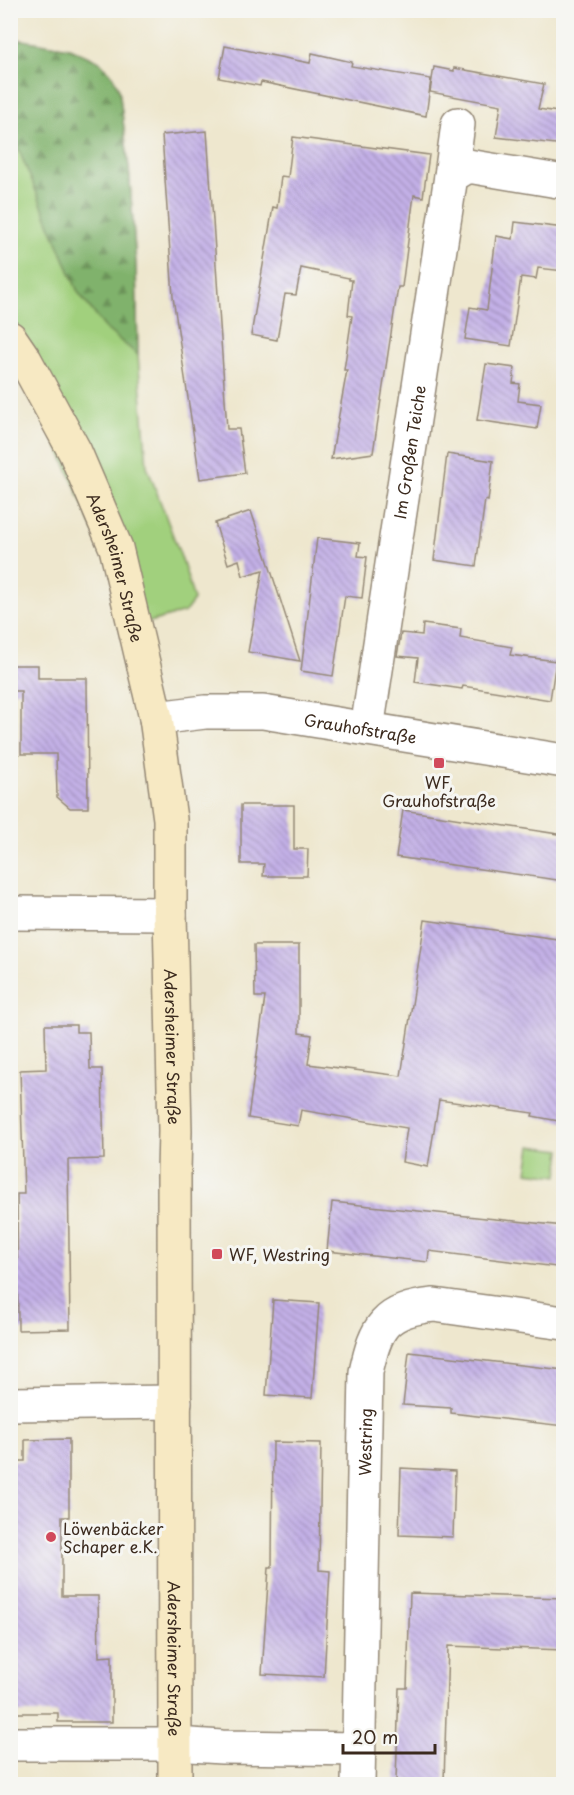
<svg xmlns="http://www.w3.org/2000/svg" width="574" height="1795" viewBox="0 0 574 1795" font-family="'Playpen Sans',sans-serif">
<defs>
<pattern id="forest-firs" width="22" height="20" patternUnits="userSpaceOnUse" patternTransform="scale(1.5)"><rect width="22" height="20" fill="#80b26c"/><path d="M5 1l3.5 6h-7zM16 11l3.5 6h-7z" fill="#6a9158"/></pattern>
<pattern id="building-back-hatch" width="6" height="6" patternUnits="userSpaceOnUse" patternTransform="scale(1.5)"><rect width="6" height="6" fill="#c3b0e7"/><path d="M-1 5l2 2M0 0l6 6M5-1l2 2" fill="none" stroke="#a08fbb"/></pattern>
</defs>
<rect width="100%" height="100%" fill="#f6f6f2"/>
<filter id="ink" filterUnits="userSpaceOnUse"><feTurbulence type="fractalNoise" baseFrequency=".0167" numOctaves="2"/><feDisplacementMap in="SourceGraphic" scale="12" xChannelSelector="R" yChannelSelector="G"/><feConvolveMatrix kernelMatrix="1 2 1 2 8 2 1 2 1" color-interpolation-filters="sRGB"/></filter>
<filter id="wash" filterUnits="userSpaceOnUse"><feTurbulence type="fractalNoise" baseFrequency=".008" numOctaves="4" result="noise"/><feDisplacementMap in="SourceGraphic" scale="24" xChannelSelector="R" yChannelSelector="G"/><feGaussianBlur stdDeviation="1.35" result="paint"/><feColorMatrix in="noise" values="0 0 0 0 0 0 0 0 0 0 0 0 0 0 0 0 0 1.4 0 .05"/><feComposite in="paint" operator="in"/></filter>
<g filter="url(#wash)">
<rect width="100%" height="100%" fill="#eee7ce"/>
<g fill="#a1d07d" stroke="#6e7d4e" stroke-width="1.5">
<polygon points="10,38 69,48 100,62 112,75 119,89 129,168 136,265 138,355 147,466 184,565 194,600 185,612 135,626 11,338"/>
<polygon points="531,1146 561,1150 558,1176 527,1172"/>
</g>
<polygon fill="url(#forest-firs)" stroke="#5e6e45" stroke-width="1.5" points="11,38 69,48 100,62 112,75 119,89 129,168 136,265 138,355 106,329 78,292 11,131"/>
<g id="blocks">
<g fill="url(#building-back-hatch)">
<polygon points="225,46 310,63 312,53 352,62 351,66 431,79 426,116 261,82 260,86 219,78"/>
<polygon points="434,67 454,71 454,68 544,84 538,109 564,113 564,145 496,137 501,105 430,92"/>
<polygon points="207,131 227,429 239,429 245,473 200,479 173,297 162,135"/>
<polygon points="293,137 429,155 423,197 414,195 402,287 398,287 373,453 331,459 347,370 344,370 352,316 348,315 352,280 349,280 349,278 301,268 296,295 285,294 277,340 251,335 273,207 277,208 281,176 288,177"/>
<polygon points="515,222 564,228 564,271 538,268 536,279 521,277 511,346 465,339 470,307 487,310 496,236 513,239"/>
<polygon points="486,364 515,368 513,383 520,384 518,401 541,404 537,429 477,420"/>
<polygon points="447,454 493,461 488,501 485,500 476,566 434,560"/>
<polygon points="251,511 265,552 300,661 248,652 263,570 243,576 239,560 228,564 215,523"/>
<polygon points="317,538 360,543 358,556 367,557 362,598 345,596 333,676 301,671"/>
<polygon points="423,624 461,629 460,638 512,647 510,655 556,661 550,700 463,686 462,689 415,682 418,658 397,656 401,633 422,635"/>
<polygon points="10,665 38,665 38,678 87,678 88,808 70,808 57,797 56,754 21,754 21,691 10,691"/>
<polygon points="241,805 294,805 294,849 308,849 307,876 263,876 264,864 241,864"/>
<polygon points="403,810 564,835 564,881 396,857"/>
<polygon points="425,920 564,940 564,1122 532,1116 533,1113 439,1100 428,1167 402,1162 407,1128 301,1110 298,1126 248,1118 265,997 255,997 254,945 299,945 299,1033 312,1035 308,1064 401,1076"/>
<polygon points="45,1025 76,1025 76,1032 89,1032 90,1069 102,1069 104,1159 68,1160 70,1329 18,1330 17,1194 24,1194 20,1070 46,1069"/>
<polygon points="332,1202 564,1226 564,1268 429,1251 428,1262 327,1251"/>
<polygon points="273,1300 319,1303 312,1398 266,1395"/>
<polygon points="409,1352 564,1370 564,1426 451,1413 451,1408 403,1405"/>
<polygon points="69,1439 69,1517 62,1517 62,1596 98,1596 99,1657 112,1656 112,1722 58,1722 58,1713 10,1713 10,1461 25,1461 25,1440"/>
<polygon points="273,1442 321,1443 319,1570 330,1571 324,1677 262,1674 269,1567 272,1567"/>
<polygon points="401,1468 455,1471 453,1537 399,1535"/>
<polygon points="410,1593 564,1598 564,1650 448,1646 444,1782 396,1781 399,1688 407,1688"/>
</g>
</g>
</g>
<g filter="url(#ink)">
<use href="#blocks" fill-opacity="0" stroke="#948876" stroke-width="1.5"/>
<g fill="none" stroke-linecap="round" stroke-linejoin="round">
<defs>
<g id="street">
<polyline points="451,176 458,124"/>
<path id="s1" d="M156,718L205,712H263L564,761"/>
<path id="s2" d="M367,729L451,176L468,166L564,182"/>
<polyline points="10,913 170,914"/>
<polyline points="10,1404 175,1402"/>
<polyline points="10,1744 175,1744 222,1747 358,1749"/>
<path id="s3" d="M358,1784L366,1372C376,1327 384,1310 434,1305L564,1323"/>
</g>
<g id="secondary">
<path id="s4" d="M10,338L25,360L75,452L116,548L156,718L170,819V914L175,1131L174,1171L175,1784"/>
</g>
</defs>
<use href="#street" stroke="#948876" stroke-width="36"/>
<use href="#secondary" stroke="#948876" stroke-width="36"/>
<use href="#street" stroke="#fff" stroke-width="33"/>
<use href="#secondary" stroke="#f7e9c3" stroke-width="33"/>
</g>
</g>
<g fill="#d1495b" stroke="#f6f6f2" stroke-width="2">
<rect x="433" y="757" width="12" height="12" rx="3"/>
<rect x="211" y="1248" width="12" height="12" rx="3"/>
<circle cx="51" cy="1537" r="6"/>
</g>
<g text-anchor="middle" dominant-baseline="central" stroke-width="6" stroke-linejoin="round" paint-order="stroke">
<g font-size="16" fill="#3b2a1e" stroke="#f6f6f2">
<text stroke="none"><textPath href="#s2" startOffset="280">Im Großen Teiche</textPath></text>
<text stroke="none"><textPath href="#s4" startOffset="254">Adersheimer Straße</textPath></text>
<text stroke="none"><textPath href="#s1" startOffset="206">Grauhofstraße</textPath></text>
<text stroke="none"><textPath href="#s4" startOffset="740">Adersheimer Straße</textPath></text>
<text stroke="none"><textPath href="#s3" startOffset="342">Westring</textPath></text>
<text stroke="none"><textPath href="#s4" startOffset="1352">Adersheimer Straße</textPath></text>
</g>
<g font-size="16" fill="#3b2a1e" stroke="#f6f6f2" text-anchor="start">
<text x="439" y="782" text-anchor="middle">WF,<tspan x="439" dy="18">Grauhofstraße</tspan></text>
<text x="229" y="1254">WF, Westring</text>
<text x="63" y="1528">Löwenbäcker<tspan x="63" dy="18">Schaper e.K.</tspan></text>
</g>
</g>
<rect width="574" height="1795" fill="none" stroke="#f6f6f2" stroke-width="36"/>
<path d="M343 1744v9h92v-9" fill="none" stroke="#3b2a1e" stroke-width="3"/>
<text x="352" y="1744" font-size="18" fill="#3b2a1e" stroke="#f6f6f2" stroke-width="4.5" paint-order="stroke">20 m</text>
</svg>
